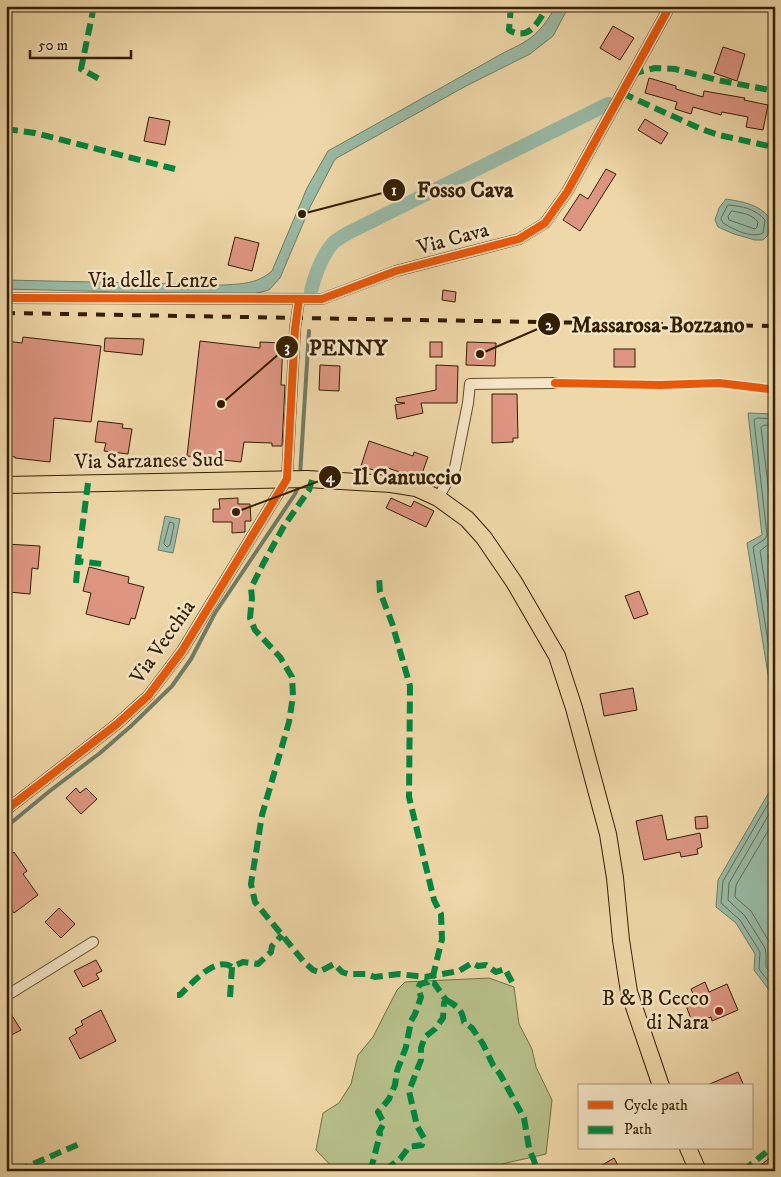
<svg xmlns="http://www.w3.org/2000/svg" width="781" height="1177" viewBox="0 0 781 1177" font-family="'IM FELL DW Pica',serif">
<rect width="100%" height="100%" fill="#eed7a8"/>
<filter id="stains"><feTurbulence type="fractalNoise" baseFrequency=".004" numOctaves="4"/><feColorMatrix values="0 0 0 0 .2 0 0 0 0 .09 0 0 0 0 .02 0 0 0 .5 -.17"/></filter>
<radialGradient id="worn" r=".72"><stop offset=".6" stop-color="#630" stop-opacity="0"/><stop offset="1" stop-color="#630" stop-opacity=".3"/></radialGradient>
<polygon fill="#b6bf89" stroke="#746e46" points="489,978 514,987 519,1024 532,1049 536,1067 552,1100 546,1154 502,1164 502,1171 336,1171 316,1150 323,1113 339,1103 351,1084 358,1055 373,1037 397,990 405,982"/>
<g fill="#99baa6" stroke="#707c64">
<path d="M556,6H569L553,36L530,54L466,86L335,159L310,207L280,278L269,290L253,294L237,295L6,289V280L222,285C241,284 257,284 272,271L307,188L328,151L505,52C533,39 540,33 556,6Z"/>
<path d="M726,199C744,202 758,204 770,218L768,235L763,240H755L734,234L718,227L715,220L719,208Z"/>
<polygon points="748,413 775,414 775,718 747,543 762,535"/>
<polygon points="165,516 180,519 173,553 158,550"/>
<polygon points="775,782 775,998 754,970 755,954 736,923 716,907 718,880"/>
</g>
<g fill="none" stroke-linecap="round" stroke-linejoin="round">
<g stroke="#666c54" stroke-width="1">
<path d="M728,205C742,206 756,209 765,220L763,233C751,239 733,229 723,223L721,219Z"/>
<path d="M732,211C742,213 752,214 758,222L757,227L755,229L729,220L728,217Z"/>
<polyline points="775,419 757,418 754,420 767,535 765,539 753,547 775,686"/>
<polyline points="775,426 764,425 761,427 774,535 770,543 760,551 775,646"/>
<polygon points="170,522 173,523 174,525 170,545 167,547 164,544"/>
<polyline points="775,549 768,555 775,598"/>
<polyline points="775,792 723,881 721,903 740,920 760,952 759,969 775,990"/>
<polyline points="775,804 729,883 728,900 745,916 765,948 766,954 766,967 775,979"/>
<polyline points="775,819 736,885 735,897 751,911 771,945 775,967"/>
</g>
<g stroke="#707c64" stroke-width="4">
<polyline points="300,476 309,331"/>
<polyline points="6,827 51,790 100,753 131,726 172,686 191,659 215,613 295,494 300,483"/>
</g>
<path stroke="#99baa6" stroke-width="14" d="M311,291C315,275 322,255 334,242C338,239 343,236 348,233L608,104"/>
</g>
<g fill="#dd9581" stroke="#331e02">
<polygon points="613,26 634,38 620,60 600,48"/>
<polygon points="723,47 745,54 737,81 714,73"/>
<polygon points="649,78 676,86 676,89 703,97 704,91 745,98 744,100 768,105 763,130 746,127 748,117 722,112 721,115 693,107 691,114 675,109 677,102 645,93"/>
<polygon points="149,117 170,121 165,145 144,141"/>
<polygon points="645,119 668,133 661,144 638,130"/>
<polygon points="606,169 616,174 580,231 563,220 580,194 588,199"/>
<polygon points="235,237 259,243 252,271 228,265"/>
<polygon points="443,290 456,292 455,302 442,300"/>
<polygon points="23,337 101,346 91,422 54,418 50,462 15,458 15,457 6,455 6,341 22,343"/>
<polygon points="105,338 144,339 142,355 104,351"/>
<polygon points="200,341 260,348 260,342 283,343 281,385 285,385 282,446 272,446 272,443 244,442 241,462 187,456"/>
<rect x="430" y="342" width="12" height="15"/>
<polygon points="467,342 496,343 495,366 466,365"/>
<rect x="614" y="349" width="21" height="18"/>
<polygon points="320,365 340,366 339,391 319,390"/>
<polygon points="436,365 458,366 457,403 421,403 423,413 397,419 395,405 405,403 397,402 396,398 436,390"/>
<polygon points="492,394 517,394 518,438 513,438 513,442 492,443"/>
<polygon points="98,421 123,424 122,428 132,429 128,454 104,451 106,443 95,442"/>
<polygon points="369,441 413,456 414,452 428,457 420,479 385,467 383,473 361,466"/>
<polygon points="238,498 238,504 250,504 251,521 245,521 245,532 232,533 232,522 213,522 213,509 220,509 219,499"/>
<polygon points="391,498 411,507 414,501 434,511 426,527 386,508"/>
<polygon points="6,544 40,546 38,569 32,568 30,594 9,592 11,569 6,569"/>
<polygon points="89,567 129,577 128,583 144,587 135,619 131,618 129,625 86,614 91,593 83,591"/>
<polygon points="639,591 648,614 634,619 625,596"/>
<polygon points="633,688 637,710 604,716 600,694"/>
<polygon points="76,788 80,793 86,788 97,799 81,814 66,798"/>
<polygon points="662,815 667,840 700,833 702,847 697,849 698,854 681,857 680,852 644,860 636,821"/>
<polygon points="707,816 708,828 696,829 695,817"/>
<polygon points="14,852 27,871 23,874 38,895 14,913 6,902 6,858"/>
<polygon points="59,908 75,924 61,938 45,922"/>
<polygon points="96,960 102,971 96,974 99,979 83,987 74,971"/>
<polygon points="705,982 709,992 727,984 738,1010 712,1021 711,1017 693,1024 685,1003 695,999 691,989"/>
<polygon points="6,1006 21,1030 6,1038"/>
<polygon points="101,1010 116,1041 80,1059 69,1038 77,1033 75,1029 83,1025 81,1021"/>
<polygon points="738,1072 744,1086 705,1086"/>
<polygon points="775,1154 775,1171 753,1171"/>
<polygon points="614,1158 621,1171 592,1171"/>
</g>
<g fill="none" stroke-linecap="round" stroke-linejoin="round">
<defs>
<g id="street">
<polyline points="6,298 322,299 396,271 519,239 545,223 567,192 670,6"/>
<polyline points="438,498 455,468 468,403 470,384 555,383"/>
<polyline points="6,810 117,724 148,696 182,651 287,479 295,329 299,300"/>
<polyline points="6,996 93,942"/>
</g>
<g id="primary">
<polyline points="6,485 307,479 391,484 416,488 438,498 467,519 484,538 514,582 557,656 574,708 608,834 615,878 621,940 629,992 661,1086"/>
<polyline points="688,1148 698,1171"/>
</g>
</defs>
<use href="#street" stroke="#624c2c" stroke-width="12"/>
<use href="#primary" stroke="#331e02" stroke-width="18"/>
<use href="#street" stroke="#f4e5c6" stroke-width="10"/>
<use href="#primary" stroke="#eed7a8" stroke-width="16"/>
<polyline stroke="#331e02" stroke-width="4" stroke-dasharray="9 9" stroke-linecap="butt" points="6,313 775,326"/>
<g stroke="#00873e" stroke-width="6" stroke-dasharray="12 6" stroke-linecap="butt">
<polyline points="94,6 81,69 103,81"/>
<path d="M511,6L509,30C530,42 538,21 548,6"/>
<polyline points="632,74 655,68 675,69 717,80 775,91"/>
<polyline points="622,93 701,129 719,135 773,147"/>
<polyline points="6,129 35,133 175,169"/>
<polyline points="312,480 309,490 284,526 263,564 251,588 252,598 250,618 255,630 280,657 292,677 293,696 289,722 262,815 251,884 255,902 304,962 313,970 319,972 334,964 342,972 348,974 366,974 375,977 399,974 425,977 459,971 472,963 478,966 486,965 496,972 505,969 512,982"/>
<polyline points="88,483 78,561 102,564"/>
<polyline points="76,583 78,561"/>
<path d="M177,995H180C191,984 216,955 232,967L243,962L258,964L271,952L272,946L282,935"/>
<polyline points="230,997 232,967"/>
<path d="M446,1000C457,1006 462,1009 464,1022L472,1028L483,1044L493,1065L500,1074L524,1118L529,1148L538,1171"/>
<polyline points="17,1171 79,1144"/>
<polyline points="372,1171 372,1165 380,1134 379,1132 384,1123 378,1112 389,1099 395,1085 397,1071 406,1047 411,1021 415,1014 421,997 418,988 420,984 428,982 433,976 442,939 441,914 434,900 409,797 410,686 392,623 380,592 379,577"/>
<polyline points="387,1171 388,1168 400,1159 409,1147 422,1145 424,1138 417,1126 409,1091 421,1060 421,1048 425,1037 435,1029 443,1018 444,1003 446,1000 434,983 428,982"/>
<polyline points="743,1171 775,1145"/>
</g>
<defs>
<g id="cycleway">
<polyline points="6,298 322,299 396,271 519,239 545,223 567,192 670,6"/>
<polyline points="555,383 660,385 719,383 769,389 775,393"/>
<polyline points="6,810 117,724 148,696 182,651 287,479 295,329 299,300"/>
</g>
</defs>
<use href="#cycleway" stroke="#f4e5c6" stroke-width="11"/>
<use href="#cycleway" stroke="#e8590c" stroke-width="8"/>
</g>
<circle fill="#8f2418" stroke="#f4e5c6" stroke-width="2" cx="719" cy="1011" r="5"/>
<g text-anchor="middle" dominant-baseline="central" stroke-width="5" stroke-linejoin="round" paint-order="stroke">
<g font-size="21" fill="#331e02" stroke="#f4e5c6">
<text transform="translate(453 239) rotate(-15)">Via Cava</text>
<text x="153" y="281">Via delle Lenze</text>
<text transform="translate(149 461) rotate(-1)">Via Sarzanese Sud</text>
<text transform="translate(163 642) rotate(-55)">Via Vecchia</text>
</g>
<g font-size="21" fill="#331e02" stroke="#f4e5c6" text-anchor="end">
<text x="709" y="999">B &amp; B Cecco<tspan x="709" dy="24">di Nara</tspan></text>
</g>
</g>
<path fill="none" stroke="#331e02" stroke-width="2" d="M302 214L394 190M480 354L549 324M221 404L287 347M236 512L330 477"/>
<g fill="#331e02" stroke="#f4e5c6" stroke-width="2">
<circle cx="302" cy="214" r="5"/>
<circle cx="480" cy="354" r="5"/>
<circle cx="221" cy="404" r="5"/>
<circle cx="236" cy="512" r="5"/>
<circle cx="394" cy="190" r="12"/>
<circle cx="549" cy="324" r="12"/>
<circle cx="287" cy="347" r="12"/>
<circle cx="330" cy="477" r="12"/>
</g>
<g font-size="15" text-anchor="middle" font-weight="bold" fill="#fff">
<text x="394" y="195">1</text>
<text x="549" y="330">2</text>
<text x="287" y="352">3</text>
<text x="330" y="482">4</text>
</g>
<g font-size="22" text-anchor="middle" font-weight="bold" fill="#331e02" stroke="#f4e5c6" stroke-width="5" stroke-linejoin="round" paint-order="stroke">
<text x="465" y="197">Fosso Cava</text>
<text x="658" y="332">Massarosa-Bozzano</text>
<text x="348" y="355">PENNY</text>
<text x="407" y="484">Il Cantuccio</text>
</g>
<rect width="781" height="1177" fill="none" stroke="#eed7a8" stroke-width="25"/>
<rect x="8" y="8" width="766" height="1162" fill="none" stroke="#331e02" stroke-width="2.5"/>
<rect x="12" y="12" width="756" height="1152" fill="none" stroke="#331e02"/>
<rect x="578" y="1084" width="175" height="65" fill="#f4e5c6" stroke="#a79578"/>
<rect x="588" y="1101" width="25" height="8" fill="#e8590c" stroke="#a79578"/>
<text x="624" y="1110" font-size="15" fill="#331e02">Cycle path</text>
<rect x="588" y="1126" width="25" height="8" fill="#00873e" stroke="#a79578"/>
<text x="624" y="1134" font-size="15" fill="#331e02">Path</text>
<path d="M30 50v8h101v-8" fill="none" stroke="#331e02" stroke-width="2.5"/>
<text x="38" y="50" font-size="15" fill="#331e02" stroke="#f4e5c6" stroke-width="4" paint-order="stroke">50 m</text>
<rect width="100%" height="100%" filter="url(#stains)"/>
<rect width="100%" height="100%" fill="url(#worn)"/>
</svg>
